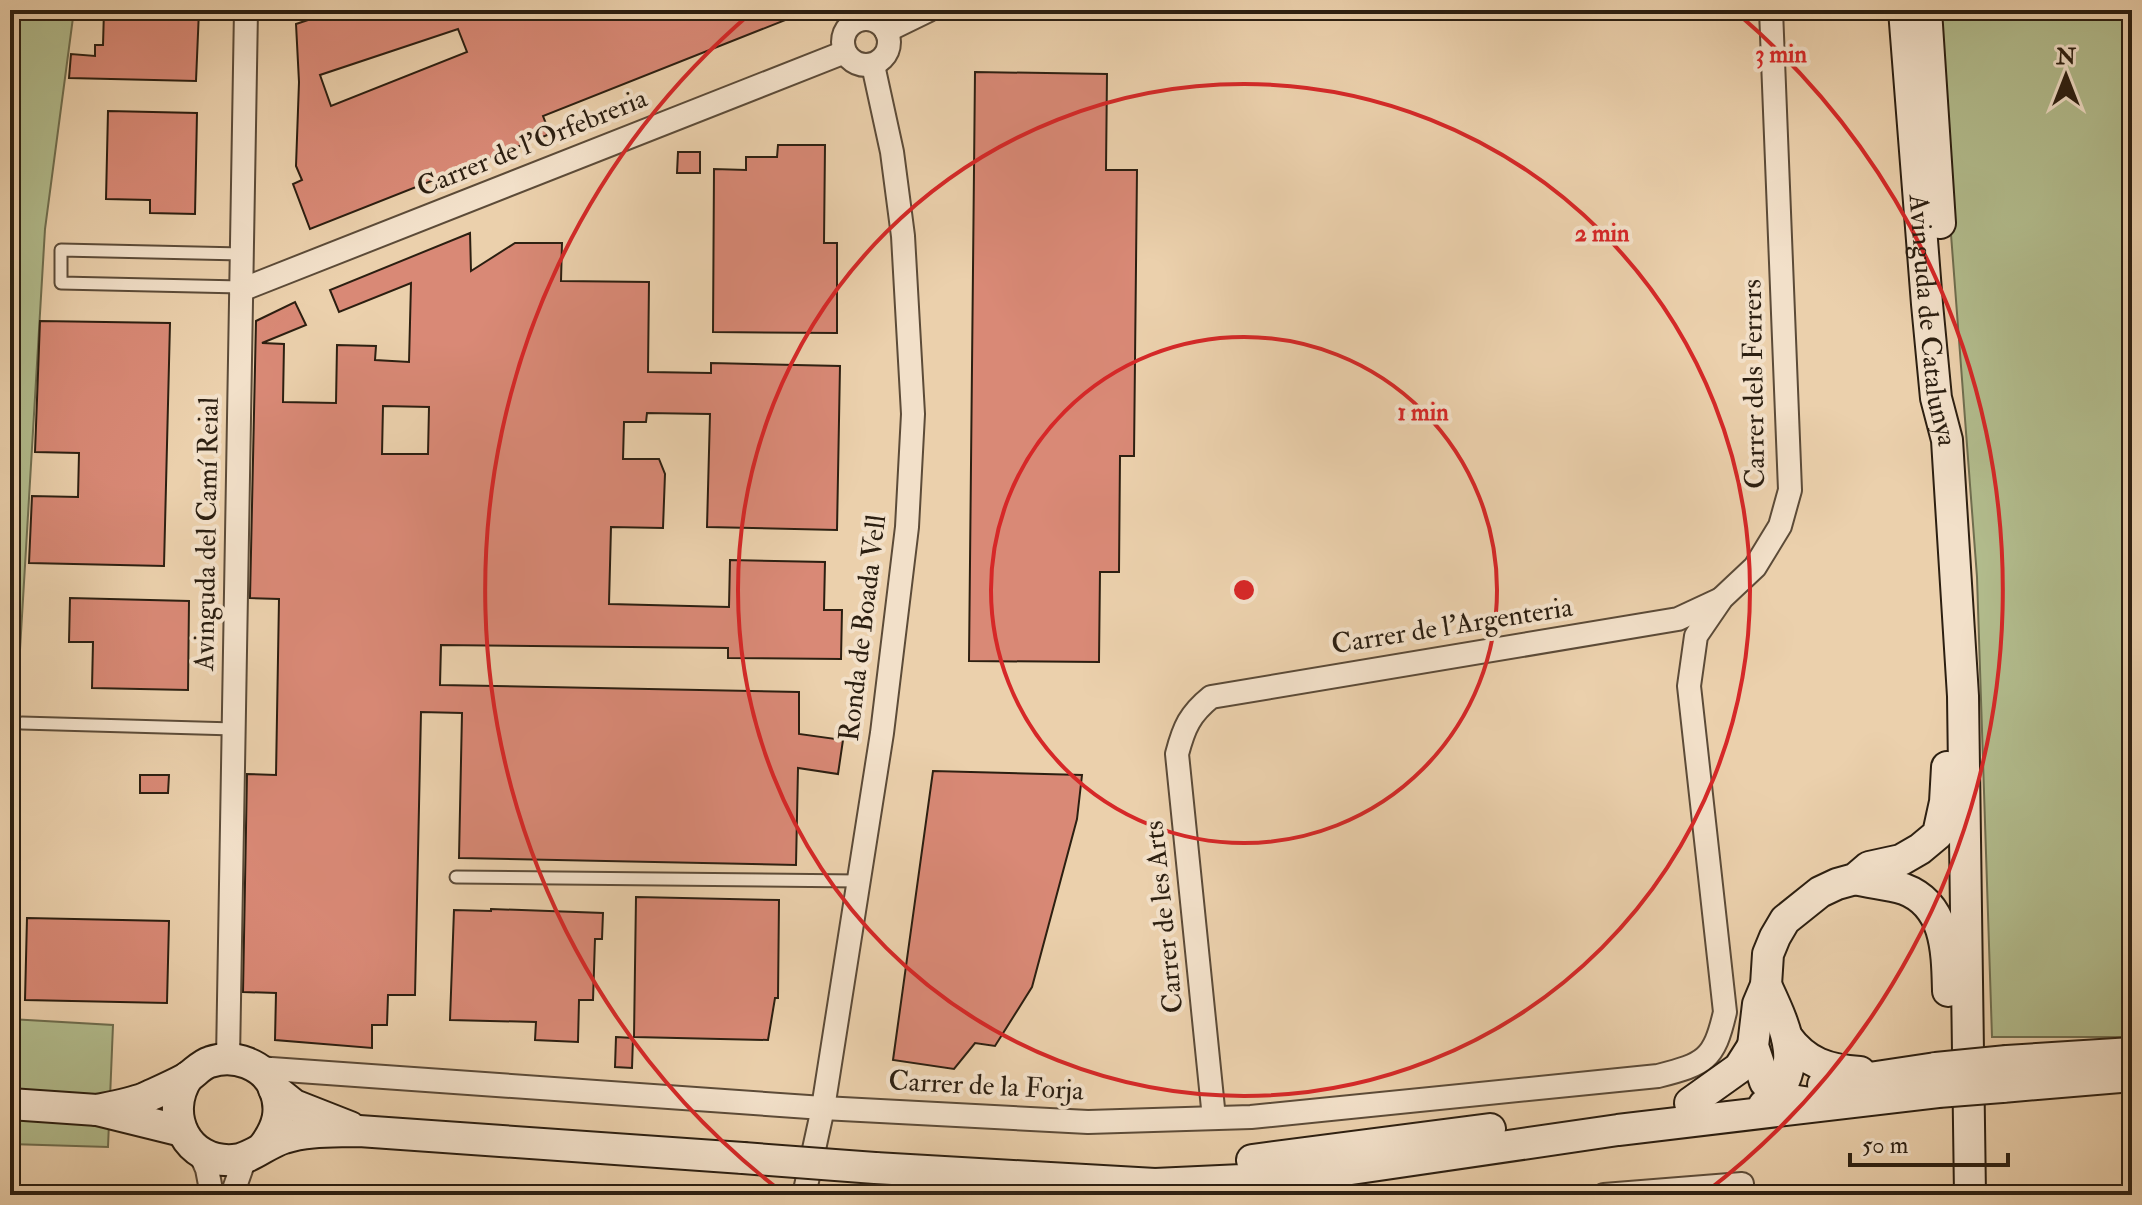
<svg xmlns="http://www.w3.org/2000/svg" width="2142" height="1205" viewBox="0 0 2142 1205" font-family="'IM FELL Double Pica',serif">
<rect width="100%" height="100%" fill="#ebd0ac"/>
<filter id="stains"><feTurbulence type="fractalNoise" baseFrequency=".0025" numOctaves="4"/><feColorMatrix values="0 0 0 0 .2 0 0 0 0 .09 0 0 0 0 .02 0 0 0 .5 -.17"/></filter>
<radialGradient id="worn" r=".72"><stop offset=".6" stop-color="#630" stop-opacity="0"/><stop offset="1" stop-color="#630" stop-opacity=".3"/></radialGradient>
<g fill="#b2bc8d" stroke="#6f6e4f" stroke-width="2">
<polygon points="10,10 74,10 45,229 10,818"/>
<polygon points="1934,10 2132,10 2132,1037 1992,1037 1977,577"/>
<polygon points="10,1019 113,1025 108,1147 10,1144"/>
</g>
<g fill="#d98976" stroke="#2c1f11" stroke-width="2" fill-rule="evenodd">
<polygon points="104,10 199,10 196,81 69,78 71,54 95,56 95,45 103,45"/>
<path d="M338,10H808V11L543,116L550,134L310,229L293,184L302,180L296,166L299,82L296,24ZM458,29L467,52L331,106L320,75Z"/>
<polygon points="975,72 1107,74 1106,170 1137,170 1134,456 1120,456 1119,572 1100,572 1099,662 969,661"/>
<polygon points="108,111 197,113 195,214 150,213 150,200 106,199"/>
<polygon points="778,145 825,145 824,243 837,243 837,333 713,332 714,169 746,170 746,157 777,157"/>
<polygon points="678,152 700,152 700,173 677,173"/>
<path d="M470,233L471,271L515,243H562L561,281L649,282L648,372L711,373V363L840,366L837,530L707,527L710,414L647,413L646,422H624L623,459H659L665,474L663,528L611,527L609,604L729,607L730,560L825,562L824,610H842L841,659L728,658V648L441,645L440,685L799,692V734L843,740L838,774L798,768L796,865L459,858L462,713L421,712L415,995H388L387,1025H372V1048L275,1040L276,993L243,992L247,774L276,775L279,599L250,598L256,321L295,302L306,325L262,343L284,344L283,402L336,403L337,345L376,346L375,360L409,362L411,283L339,312L330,290ZM383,406L429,407L428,454H382Z"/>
<polygon points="40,321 170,323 164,566 29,563 32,496 78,497 79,453 35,452"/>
<polygon points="70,598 189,601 188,690 92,688 93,642 69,642"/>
<polygon points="933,771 1082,775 1077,819 1032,987 995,1046 975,1043 954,1069 893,1060"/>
<polygon points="140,775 169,775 168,793 140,793"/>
<polygon points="636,897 779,900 778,998 775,998 768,1040 634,1037"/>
<polygon points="491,909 603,913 602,939 595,939 593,1000 579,1000 578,1042 535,1040 536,1022 450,1020 454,910 491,911"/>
<polygon points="27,918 169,921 167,1003 25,1000"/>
<polygon points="616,1037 633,1038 632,1068 615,1067"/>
</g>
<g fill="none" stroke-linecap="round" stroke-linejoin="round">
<defs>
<g id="lane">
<polyline points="861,19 863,10"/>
<polyline points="241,287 61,283 61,250 242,254"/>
<polyline points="22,723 234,729"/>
<polyline points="456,877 859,881"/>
</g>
<g id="street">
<circle cx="866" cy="42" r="23"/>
<polyline points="886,31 929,10"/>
<polyline points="241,290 845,52"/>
<polyline points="228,1059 246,10"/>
<path d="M257,1068L823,1108L1088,1122L1251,1117L1658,1076C1705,1064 1714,1060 1725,1012L1689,686L1696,636L1722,598L1755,567L1780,526L1790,490L1771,10"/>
<path d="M1214,1118L1177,754C1184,727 1190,714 1211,697L1678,619L1721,599"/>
<polyline points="199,1151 207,1169 212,1195"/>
<polyline points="232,1195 245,1158"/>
<polyline points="804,1195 823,1108 882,733 907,527 913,414 903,236 892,152 873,65"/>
<polyline points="1604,1195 1742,1184 1743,1195"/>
</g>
<g id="secondary">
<path id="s1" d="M1904,10L1927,304L1936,398L1947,440L1963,696L1970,1195"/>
<polyline points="1926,10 1940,223"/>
<path d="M1855,879C1870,883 1889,884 1904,889C1947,905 1947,952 1948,991"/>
<path d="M1787,1037C1806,1063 1828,1070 1860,1072"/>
<polyline points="2007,1061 2132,1053"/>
<path d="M188,1077C163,1115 187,1163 233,1160C251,1159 267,1143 284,1138C308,1130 335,1132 359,1131L743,1158"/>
<polyline points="1823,1085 1936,1068"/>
<polyline points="2002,1087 2132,1076"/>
<polyline points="274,1089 294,1105 350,1127"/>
<polyline points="1690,1103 1739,1068 1753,1046"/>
<polyline points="1810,1103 1785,1099 1765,1082 1753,1046 1758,1004 1766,985 1768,954 1775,937 1785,920 1820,892 1837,884 1855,879 1869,867 1901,860 1920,849 1938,834 1945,802 1947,767"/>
<polyline points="10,1104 97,1110 182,1131"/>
<path d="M1764,1105C1808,1071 1785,1026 1766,985"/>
<path d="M97,1110C112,1107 130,1104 145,1098C158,1092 172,1086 185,1079C194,1074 200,1065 210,1062C234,1054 264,1064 274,1088C283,1110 278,1127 264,1146"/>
<polyline points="1252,1160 1490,1129"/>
<polyline points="875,1168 1155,1184 1242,1180 1324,1173 1618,1130 1938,1092"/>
</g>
</defs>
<use href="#lane" stroke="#5c4b38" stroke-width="15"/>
<use href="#street" stroke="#5c4b38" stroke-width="26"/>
<use href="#secondary" stroke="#2c1f11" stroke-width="34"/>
<use href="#lane" stroke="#f2e0c9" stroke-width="11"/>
<use href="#street" stroke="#f2e0c9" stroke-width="22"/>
<use href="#secondary" stroke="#f2e0c9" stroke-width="30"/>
<defs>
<g id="secondary-bridge">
<polyline points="1936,1068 2007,1061"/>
<polyline points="1938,1092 2002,1087"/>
<polyline points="743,1158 875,1168"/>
</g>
</defs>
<use href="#secondary-bridge" stroke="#2c1f11" stroke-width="34" stroke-linecap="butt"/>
<use href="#secondary-bridge" stroke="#f2e0c9" stroke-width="30"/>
</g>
<g fill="none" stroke="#d62828" stroke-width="4">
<circle cx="1244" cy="590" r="253"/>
<circle cx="1244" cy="590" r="506"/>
<path d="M782 1192A759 759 0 0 1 751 13M1737 13A759 759 0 0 1 1706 1192"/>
</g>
<g text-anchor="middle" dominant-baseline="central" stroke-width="8" stroke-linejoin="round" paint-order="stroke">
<g font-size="28" fill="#2c1f11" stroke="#f2e0c9">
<text transform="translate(532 143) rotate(-22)">Carrer de l'Orfebreria</text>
<text stroke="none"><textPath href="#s1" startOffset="312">Avinguda de Catalunya</textPath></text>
<text transform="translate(1754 384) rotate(-91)">Carrer dels Ferrers</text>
<text transform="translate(207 534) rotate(-89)">Avinguda del Camí Reial</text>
<text transform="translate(1452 626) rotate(-9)">Carrer de l'Argenteria</text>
<text transform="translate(863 628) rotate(-83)">Ronda de Boada Vell</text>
<text transform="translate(1164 917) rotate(-96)">Carrer de les Arts</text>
<text transform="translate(986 1086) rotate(3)">Carrer de la Forja</text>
</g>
</g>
<circle cx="1244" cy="590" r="12" fill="#d62828" stroke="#f2e0c9" stroke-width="4"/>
<g font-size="24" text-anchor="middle" font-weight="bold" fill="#d62828" stroke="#f2e0c9" stroke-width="8" stroke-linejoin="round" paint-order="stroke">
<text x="1781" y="62">3 min</text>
<text x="1602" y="241">2 min</text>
<text x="1423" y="420">1 min</text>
</g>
<rect width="2142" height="1205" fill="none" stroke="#ebd0ac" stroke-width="40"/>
<rect x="12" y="12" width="2118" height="1181" fill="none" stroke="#2c1f11" stroke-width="4"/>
<rect x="20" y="20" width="2102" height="1165" fill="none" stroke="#2c1f11" stroke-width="2"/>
<g transform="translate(2066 76)" stroke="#f2e0c9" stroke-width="6" paint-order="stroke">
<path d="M0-6L14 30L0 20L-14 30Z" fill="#2c1f11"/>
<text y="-12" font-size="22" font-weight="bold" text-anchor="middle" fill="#2c1f11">N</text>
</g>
<path d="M1850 1153v12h158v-12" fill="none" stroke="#2c1f11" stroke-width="4"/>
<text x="1862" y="1153" font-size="24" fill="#2c1f11" stroke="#f2e0c9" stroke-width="6" paint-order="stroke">50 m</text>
<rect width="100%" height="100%" filter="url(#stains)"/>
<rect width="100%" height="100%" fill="url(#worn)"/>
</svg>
